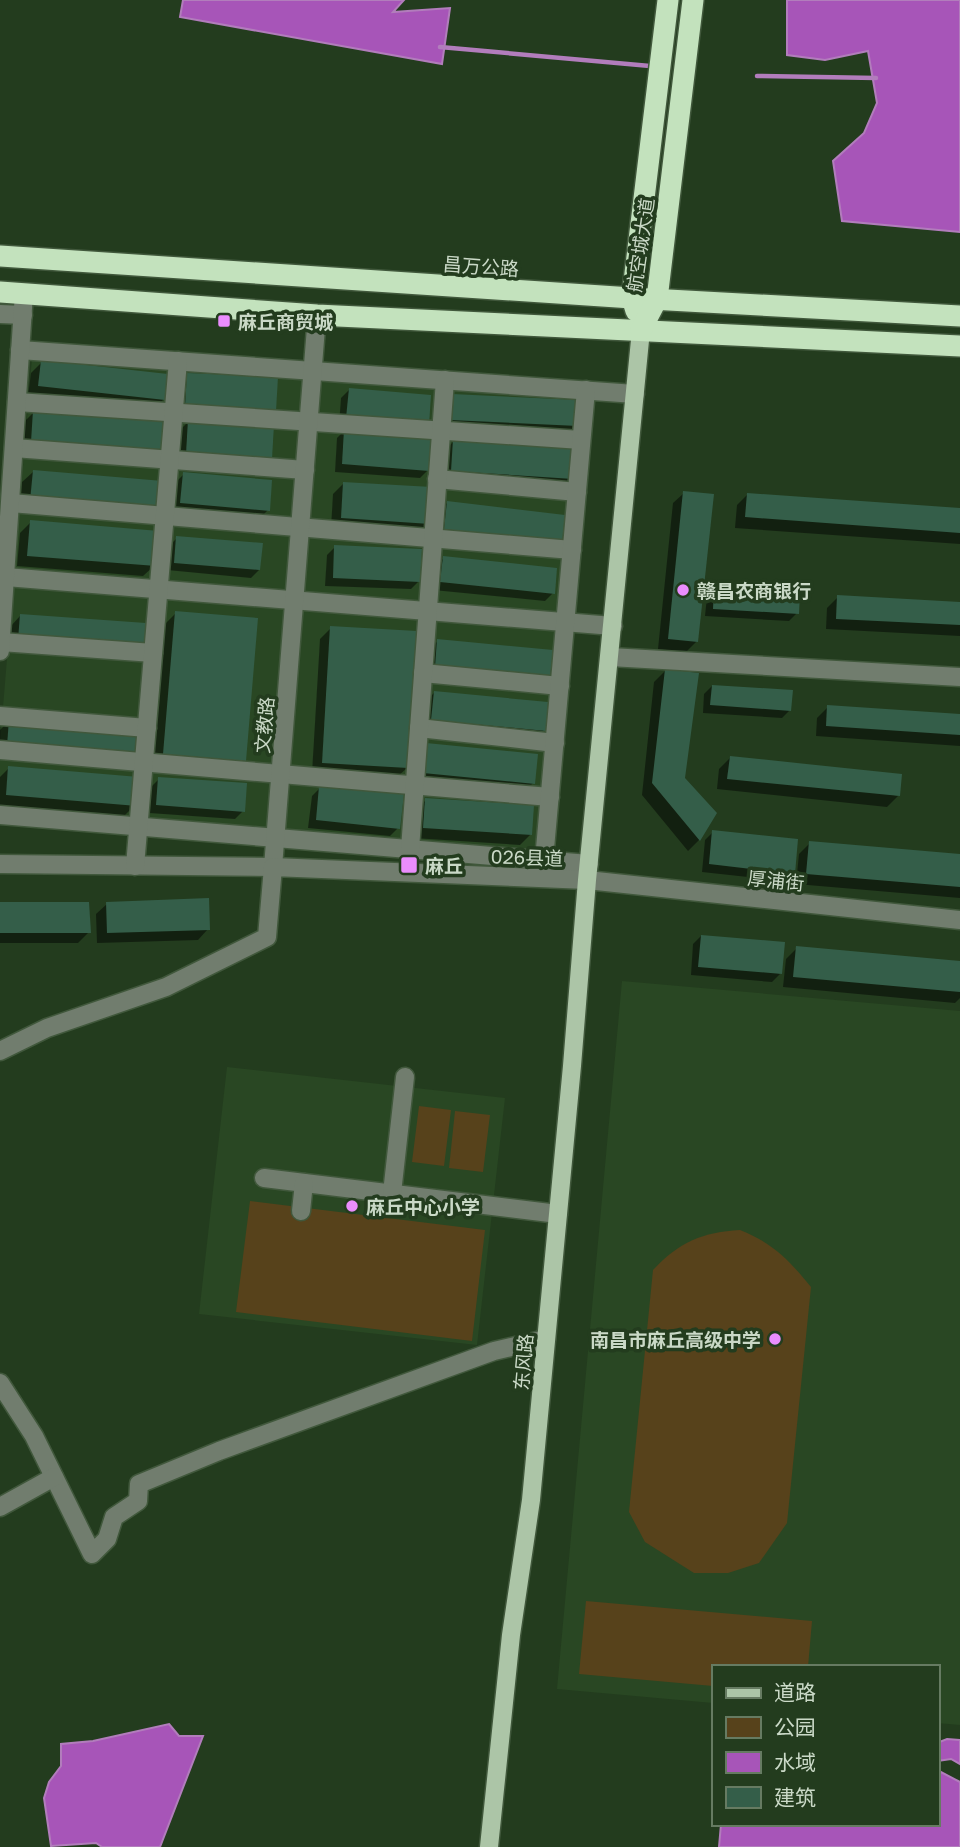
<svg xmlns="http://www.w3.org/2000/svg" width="960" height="1847" viewBox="0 0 960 1847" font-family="'Golos Text','Noto Sans SC',sans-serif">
<rect width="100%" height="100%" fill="#233c1e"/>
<g fill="#294723">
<polygon points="33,346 591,382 536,853 0,809 0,743"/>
<polygon points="622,981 960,1011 960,1725 937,1723 937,1667 713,1667 713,1703 557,1689"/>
<polygon points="227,1067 505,1098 477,1345 199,1314"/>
</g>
<g fill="#57421b">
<polygon points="419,1106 451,1110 444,1166 412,1162"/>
<polygon points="455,1111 490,1115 483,1172 449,1168"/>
<polygon points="250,1201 485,1230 472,1341 236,1312"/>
<path d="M740,1230C773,1243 789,1260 811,1287L787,1523L759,1563L728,1573H694L645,1542L629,1512L653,1270C679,1242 703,1232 740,1230Z"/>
<polygon points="586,1601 812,1621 808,1667 713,1667 713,1686 579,1674"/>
</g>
<g fill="#a755b8" stroke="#b27dbc" stroke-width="2">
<polygon points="183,0 404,0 393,12 450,8 442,64 180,17"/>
<polygon points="787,0 960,0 960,232 842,221 833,161 864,133 877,103 868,51 825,60 787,55"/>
<polygon points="169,1724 179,1736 203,1736 160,1847 102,1847 96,1843 51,1846 44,1798 49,1782 61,1766 61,1744 93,1741"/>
<polygon points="947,1739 960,1740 960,1764 951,1759 937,1761 937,1743"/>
<polygon points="937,1770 960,1782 960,1847 719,1847 721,1824 937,1824"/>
</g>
<g fill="#0007">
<polygon points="42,362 164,399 153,410 28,397 31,373"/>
<polygon points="188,374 276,379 178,413 180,382"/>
<polygon points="349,390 427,424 339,425 341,398"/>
<polygon points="441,407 576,425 565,436 440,430"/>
<polygon points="34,412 165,422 21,452 23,423"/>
<polygon points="189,421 272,425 179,461 181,429"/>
<polygon points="345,430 428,470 420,478 335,472 337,438"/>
<polygon points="454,441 572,478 561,489 441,481 443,452"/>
<polygon points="33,472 161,482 20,511 22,482"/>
<polygon points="184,474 268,510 260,518 173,510 176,482"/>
<polygon points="344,483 428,523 417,534 331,528 333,494"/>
<polygon points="684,493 697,641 686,652 658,649 673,503"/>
<polygon points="748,494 960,510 960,544 735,528 737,505"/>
<polygon points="447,503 560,542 434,539 437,514"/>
<polygon points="31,522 154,566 143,576 17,566 20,533"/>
<polygon points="177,538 259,570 251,578 167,570 169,546"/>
<polygon points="335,547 419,581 411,589 325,586 327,555"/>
<polygon points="444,558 553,593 545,601 433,590 436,566"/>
<polygon points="715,589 797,613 789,621 705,616 707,597"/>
<polygon points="838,597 960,603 960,636 826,629 827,608"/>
<polygon points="176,613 245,760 234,771 153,764 165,624"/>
<polygon points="20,616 142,648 8,651 10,627"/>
<polygon points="331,628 407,768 396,778 312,773 320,639"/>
<polygon points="438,641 551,652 425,678 427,652"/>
<polygon points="665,671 683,778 715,813 699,840 688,851 642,795 654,682"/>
<polygon points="712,686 790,710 782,718 703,713 704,694"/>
<polygon points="434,693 544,730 533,741 421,731 423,704"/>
<polygon points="828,707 960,716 960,746 816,736 817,718"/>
<polygon points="10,720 139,730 0,757 0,730"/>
<polygon points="416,756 533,783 522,794 413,784"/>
<polygon points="730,758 898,796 887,807 717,789 719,769"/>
<polygon points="9,768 135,805 124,816 0,806 0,777"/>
<polygon points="159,779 243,811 235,819 149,813 151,787"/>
<polygon points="320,788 398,828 390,836 308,828 312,796"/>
<polygon points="426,800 531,834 520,845 413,838 415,811"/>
<polygon points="713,832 793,873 785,881 702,872 705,840"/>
<polygon points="810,843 960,855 960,898 796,884 799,854"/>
<polygon points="0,903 89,932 78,943 0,943"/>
<polygon points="107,904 208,929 198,940 97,943 96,914"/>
<polygon points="701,936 780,974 772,982 691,975 693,944"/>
<polygon points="797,948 960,963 960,998 955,1003 783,987 786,959"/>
</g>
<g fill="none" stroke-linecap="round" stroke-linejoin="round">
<g stroke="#b27dbc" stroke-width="4.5">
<polyline points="440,47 650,66"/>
<polyline points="757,76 876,78"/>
</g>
</g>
<g fill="#345e49">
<polygon points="41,360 168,374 165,400 38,386"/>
<polygon points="187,373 278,377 276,411 185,406"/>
<polygon points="349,388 431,395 429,425 346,418"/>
<polygon points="452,394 579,400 578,426 450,420"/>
<polygon points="33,410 167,420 164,452 31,442"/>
<polygon points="188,419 274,424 272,459 186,454"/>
<polygon points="344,429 432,435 429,471 342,464"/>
<polygon points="453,439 576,448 573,479 451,471"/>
<polygon points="33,470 163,481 160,512 30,501"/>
<polygon points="183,472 272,480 270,511 180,503"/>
<polygon points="343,482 432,487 430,524 341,518"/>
<polygon points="683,491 714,494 698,642 668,639"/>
<polygon points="747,493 960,508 960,533 745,517"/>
<polygon points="447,501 565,515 562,543 444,529"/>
<polygon points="30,520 159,531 156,566 27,556"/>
<polygon points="176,536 263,543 260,570 174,563"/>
<polygon points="334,545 422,549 420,582 333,578"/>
<polygon points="443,556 557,568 555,594 440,582"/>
<polygon points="714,587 800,592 799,614 713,609"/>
<polygon points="837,595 960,602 960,625 836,619"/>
<polygon points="175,611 258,618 246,761 163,754"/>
<polygon points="20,614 146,623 144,649 18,640"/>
<polygon points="330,626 417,631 408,768 322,763"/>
<polygon points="437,639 553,650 550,678 435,667"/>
<polygon points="665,669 699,673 685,778 717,813 700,841 652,783"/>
<polygon points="712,685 793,690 791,711 710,705"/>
<polygon points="434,691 548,702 546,731 431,720"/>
<polygon points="827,705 960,714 960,735 826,726"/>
<polygon points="9,719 141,729 138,756 7,746"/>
<polygon points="426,743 538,754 535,784 423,773"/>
<polygon points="730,756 902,774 900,796 727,779"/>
<polygon points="8,766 139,777 137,806 6,795"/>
<polygon points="158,777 247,783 245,812 156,805"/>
<polygon points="319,786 404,794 400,829 316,820"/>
<polygon points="425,798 534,805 532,835 423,828"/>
<polygon points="712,830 798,839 795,874 709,864"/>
<polygon points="809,841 960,854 960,887 806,874"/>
<polygon points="209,898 210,930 107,933 106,902"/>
<polygon points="0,902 89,902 91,933 0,933"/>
<polygon points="701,935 785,942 782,974 698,967"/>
<polygon points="796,946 960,961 960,992 793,977"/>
</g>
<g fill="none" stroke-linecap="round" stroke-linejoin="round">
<defs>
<g id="minor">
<polyline points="0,314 23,315"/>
<polyline points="20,350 635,394"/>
<polyline points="17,402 581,440"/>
<polyline points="14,448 305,470"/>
<polyline points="437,479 577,492"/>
<polyline points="11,503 572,550"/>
<polyline points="6,577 613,626"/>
<polyline points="1,642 153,653"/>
<polyline points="0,651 24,293"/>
<polyline points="610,657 960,677"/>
<polyline points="423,673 560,686"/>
<polyline points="0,716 147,728"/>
<polyline points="419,728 555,743"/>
<polyline points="0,750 550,797"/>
<polyline points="0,815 589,864"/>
<polyline points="410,849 445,380"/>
<polyline points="544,860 586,390"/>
<polyline points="0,864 273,867 317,315"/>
<polyline points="135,866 178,361"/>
<polyline points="0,1051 47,1028 166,987 267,937 273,867 587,880 960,920"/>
<polyline points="264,1178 558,1214"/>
<polyline points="392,1193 405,1077"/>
<polyline points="301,1211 304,1183"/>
<polyline points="0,1383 34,1436 92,1554 107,1539 114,1517 138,1501 139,1484 219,1451 494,1351 546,1339"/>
<polyline points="0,1507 54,1477"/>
</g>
<polyline id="major" points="489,1847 511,1635 531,1500 572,1066 587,880 641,330"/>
<g id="highway">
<polyline points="0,256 632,298 960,316"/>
<polyline points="0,292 317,315 960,346"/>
<polyline points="636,311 632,298 668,0"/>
<polyline points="641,330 657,299 693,0"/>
</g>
</defs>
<use href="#minor" stroke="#41583c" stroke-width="21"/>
<use href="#major" stroke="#41583c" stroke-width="21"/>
<use href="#highway" stroke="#41583c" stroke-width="24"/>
<use href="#minor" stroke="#717d6e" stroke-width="18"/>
<use href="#major" stroke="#acc5a7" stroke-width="18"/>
<use href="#highway" stroke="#c3e2bd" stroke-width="21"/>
</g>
<g fill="#ea8dfd" stroke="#233c1e" stroke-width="2.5">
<rect x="217" y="314" width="14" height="14" rx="3.5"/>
<circle cx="683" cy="590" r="7"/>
<rect x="400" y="856" width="18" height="18" rx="3.5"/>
<circle cx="352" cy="1206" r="7"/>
<circle cx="775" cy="1339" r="7"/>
</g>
<g text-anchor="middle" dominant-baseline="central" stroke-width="7" stroke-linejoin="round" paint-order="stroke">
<g font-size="19" fill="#cad9c7" stroke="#233c1e">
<text transform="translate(640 245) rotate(-82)">航空城大道</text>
<text transform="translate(481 266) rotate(4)">昌万公路</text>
<text transform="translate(264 725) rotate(-85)">文教路</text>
<text transform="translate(527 857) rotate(2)">026县道</text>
<text transform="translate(776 880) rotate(6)">厚浦街</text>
<text transform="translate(523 1362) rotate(-85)">东风路</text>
</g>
<g font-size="19" font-weight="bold" fill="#cad9c7" stroke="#233c1e" text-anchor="start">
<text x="238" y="321">麻丘商贸城</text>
<text x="697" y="590">赣昌农商银行</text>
<text x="425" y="865">麻丘</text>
<text x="366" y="1206">麻丘中心小学</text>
<text x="761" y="1339" text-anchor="end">南昌市麻丘高级中学</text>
</g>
</g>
<rect x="712" y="1665" width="228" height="161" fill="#233c1e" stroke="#667b62" stroke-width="2"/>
<rect x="726" y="1688" width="35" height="10" fill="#acc5a7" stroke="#667b62" stroke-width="2"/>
<text x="774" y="1700" font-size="21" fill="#cad9c7">道路</text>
<rect x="726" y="1717" width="35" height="21" fill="#57421b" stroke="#667b62" stroke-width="2"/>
<text x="774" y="1735" font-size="21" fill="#cad9c7">公园</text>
<rect x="726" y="1752" width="35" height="21" fill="#a755b8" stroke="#667b62" stroke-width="2"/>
<text x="774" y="1770" font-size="21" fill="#cad9c7">水域</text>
<rect x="726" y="1787" width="35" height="21" fill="#345e49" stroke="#667b62" stroke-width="2"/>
<text x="774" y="1805" font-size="21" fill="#cad9c7">建筑</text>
</svg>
